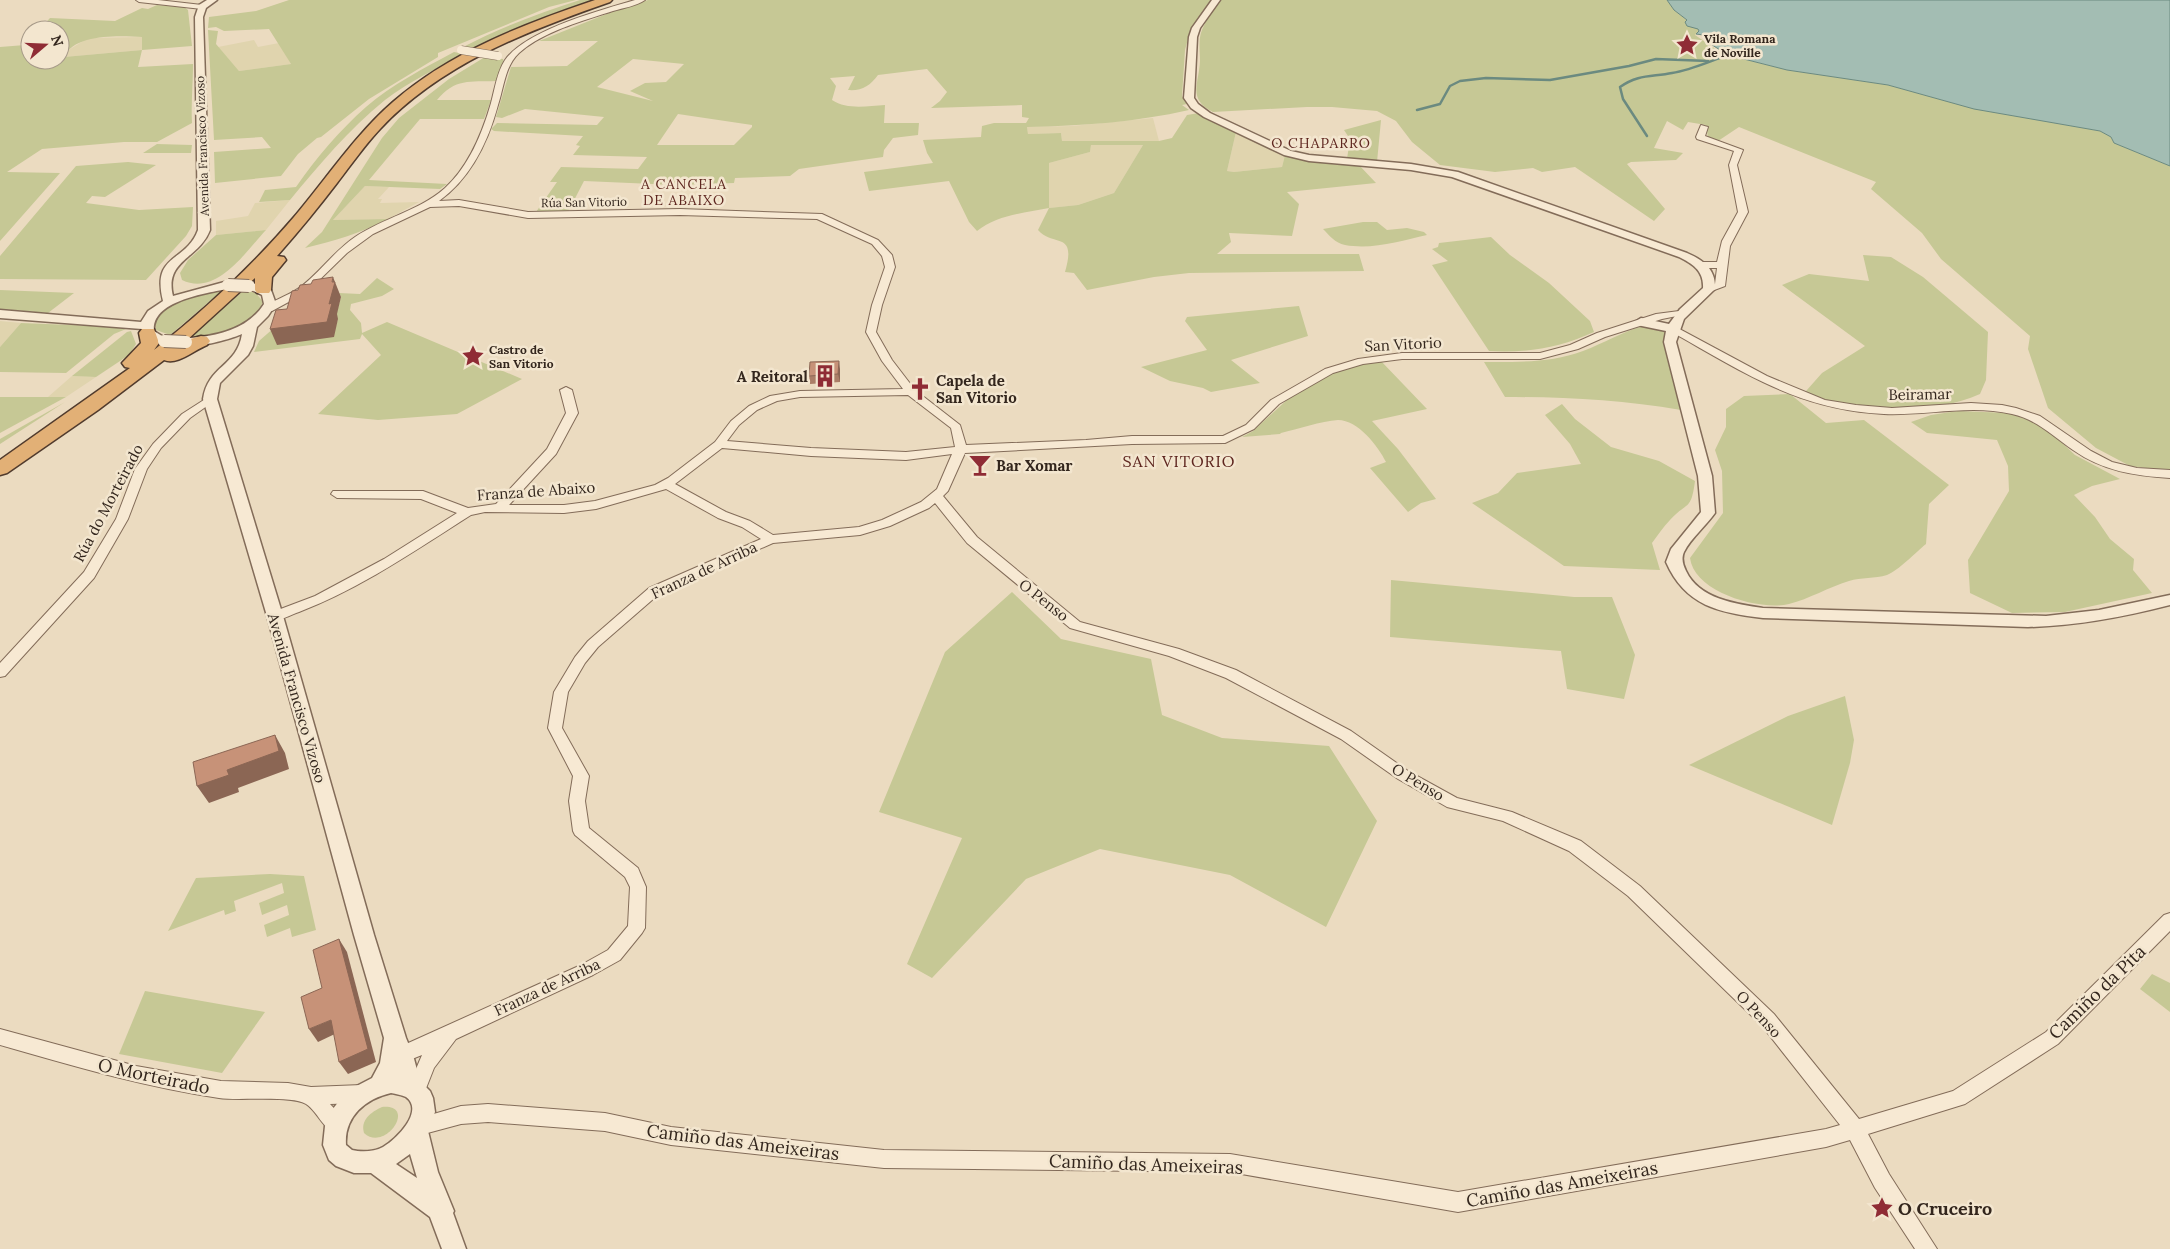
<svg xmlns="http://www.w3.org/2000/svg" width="2170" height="1249" viewBox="0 0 2170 1249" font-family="Lora,serif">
<rect width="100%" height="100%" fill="#ebdbc0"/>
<g fill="#e0d4ae">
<polygon points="142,37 142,50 64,57 67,51 88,38"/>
<polygon points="254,40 258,47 279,43 291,64 239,71 218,47"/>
<polygon points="1153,118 1159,141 1062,141 1061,133 1028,134 1027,127 1072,126"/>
<polygon points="1236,132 1285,155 1282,167 1234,172 1227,171"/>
<polygon points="1091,145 1143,145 1114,193 1078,205 1049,208 1049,163 1090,152"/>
<polygon points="365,186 389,187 378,199 382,199 380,203 419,202 388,219 333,220"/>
<polygon points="290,200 266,230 216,235 216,221 248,216 255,203"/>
<polygon points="0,321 21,323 0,347"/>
<polygon points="72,376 96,377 66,397 48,397"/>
</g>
<g fill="#c6c895" fill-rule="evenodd">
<polygon points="289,0 576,0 549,7 438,53 438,57 369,99 321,137 317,138 298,154 281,176 215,183 214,152 271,148 262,137 214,140 208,30 218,31 216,44 239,71 291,64 269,29 224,31 216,27 208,28 209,17 256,11"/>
<path d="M580,0H594L529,23L475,48H463V47C501,27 540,13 580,0Z"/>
<path d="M648,0H1211L1191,28L1185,50L1182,96L1187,104L1182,105L1189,110C1136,122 1082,126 1027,127L1028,134L1061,133L1062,141H1159L1172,138L1187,115L1199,113L1236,132L1227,171L1234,172L1282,167L1285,155L1327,162L1329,164L1359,165L1376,183L1287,192L1299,204L1292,236L1229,233L1231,242L1217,254H1359L1364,271L1189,273L1154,277L1087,290L1074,273L1065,272C1077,230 1054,248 1038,230L1049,208C1024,213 997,215 977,231L969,222L949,181L869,191L864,172L933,163L927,153L923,140L981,137L982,126L994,123H1026L1029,118L1022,117V105L931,108L940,101L947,92L927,69L878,75C870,86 862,91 848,90L855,76L830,78L836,86L832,100C847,110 867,106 885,105L884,123H919L918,135L893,138L884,150L883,157L799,169L790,176L735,178L734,183L676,185L584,181L568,212H536L557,182H550L561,167L638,169L647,157L573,155L580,146L576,145L583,136L494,131L491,129L497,123L597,125L604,117L525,109L502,118L496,117L511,67L567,66L598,41H539L619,9ZM633,59L684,64L666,82L645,83L630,91L653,101L597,87ZM678,114L752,125V127L734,145H657ZM1091,145H1143L1114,193L1078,205L1049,208V163L1090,152Z"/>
<path d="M1221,0H1667L1674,10L1698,29L1699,31L1695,35L1723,54L1787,70L1888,85L1971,108L2100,131L2111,137L2114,143L2170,166V471L2130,466L2096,448L2048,408L2028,349L2030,336L1941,259L1922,233L1871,189L1876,182L1739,127L1718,141C1704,136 1709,137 1706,125L1688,122L1683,130L1667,121L1654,148L1683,153L1676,160L1631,162L1627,164L1665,209L1654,221L1575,167L1542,172L1533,168L1495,172L1440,165L1412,142L1396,121L1377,111L1332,107H1307L1213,112C1187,99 1199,84 1200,61C1200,51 1198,39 1202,30C1206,19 1215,9 1221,0Z"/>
<path d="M157,5L184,7L188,10L192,46L142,50L138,67L193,64C193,84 191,103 192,123L157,142H124L42,149L7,172L60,173L0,241V47L25,45L30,39V60H60V30H39L50,18L115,21L142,8L148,9ZM142,37V50L64,57C75,33 120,36 142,37Z"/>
<path d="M454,52L464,54C438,68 408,82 385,100C349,129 319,165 290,200L259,202L265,190L296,187C316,158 340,130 366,107C392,84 425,68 454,52Z"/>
<path d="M485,57L503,59L504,63L496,81C470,82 455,78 437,100H491L484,119H420L369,180L447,184L440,189L365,186L333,220L388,219C361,233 334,241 305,248L322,232L382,138L399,118L449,79Z"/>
<polygon points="1381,120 1377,162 1347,159 1350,139 1344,130"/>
<polygon points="157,144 192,145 191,153 143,153"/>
<polygon points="128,162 156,165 105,197 92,196 86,203 139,210 193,207 192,226 186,236 146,280 0,279 0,256 76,166"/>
<path d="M1363,222H1377L1387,230L1407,228L1424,232L1427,235C1401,241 1372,250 1345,245C1335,243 1329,235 1323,229Z"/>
<path d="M266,230C246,251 217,297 182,280L180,273L188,260L216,235Z"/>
<path d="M1491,237L1510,255L1549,283L1590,321L1594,332C1559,348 1527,353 1489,351L1432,265L1448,261L1432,249L1438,247L1439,243Z"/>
<path d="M1863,255L1891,257L1923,277L1988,332L1986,380L1980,394C1921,420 1860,403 1799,399L1822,373L1865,346L1782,285L1809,274L1869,281Z"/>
<polygon points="377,278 394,289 382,296 351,304 350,310 361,323 362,333 387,322 522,379 457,414 378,420 318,414 381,355 362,334 360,339 254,352 259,341 275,327 333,337 338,319 335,319 341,297 339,293 360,294"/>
<path d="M224,289L170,335L156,330L154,319C173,297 196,294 224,289Z"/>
<polygon points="0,290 74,293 48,313 0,309"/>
<path d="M244,290L256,293L263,302C252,327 217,337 191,337Z"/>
<polygon points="1299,306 1308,336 1231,360 1260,383 1211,392 1203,388 1170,381 1141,367 1207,350 1185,321 1187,317"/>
<polygon points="21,323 121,327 126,329 114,334 66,373 0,372 0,347"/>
<path d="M1643,326L1658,328L1665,332V342L1681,410C1622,400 1564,397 1505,397L1484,362C1517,362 1551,363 1583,351C1604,343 1622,332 1643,326Z"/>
<polygon points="131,331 136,344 129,355 96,377 72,376 127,332"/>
<path d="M1380,360L1427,409L1372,421L1398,449L1436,499L1421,503L1408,512L1370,468L1386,462C1378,446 1358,420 1338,420C1321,421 1298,429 1281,433L1280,434L1242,437L1253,431L1289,398L1313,384L1339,370Z"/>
<path d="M1790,394L1826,423L1864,420L1949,485L1929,504L1926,544C1916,552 1898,571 1887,575C1875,579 1861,577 1849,581C1829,587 1809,599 1789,604C1759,611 1694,592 1690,558L1723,513L1722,471L1715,450L1726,427V409L1744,396Z"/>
<polygon points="0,397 66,397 0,433"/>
<polygon points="65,402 0,444 0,439"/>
<path d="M1562,404L1575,419L1611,447L1659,461L1695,481C1691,512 1687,501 1670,520C1663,527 1658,535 1652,543L1660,570L1564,566L1472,503L1498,493L1517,473L1581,464L1570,444L1545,415Z"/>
<polygon points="1958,411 2009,413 2036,423 2055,436 2075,455 2120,479 2092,486 2074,495 2095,517 2110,539 2134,559 2133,570 2152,593 2065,612 2012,613 1970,593 1968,560 2009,491 2008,466 1997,440 1927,433 1911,422 1931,415"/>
<polygon points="1391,580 1574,597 1612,597 1635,655 1624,699 1567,689 1561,651 1390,637"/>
<polygon points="1012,592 1061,639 1151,659 1162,715 1222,738 1329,746 1377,821 1326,927 1230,875 1100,849 1026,879 932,978 907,964 962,838 879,812 945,652"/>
<polygon points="1845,696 1854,740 1850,763 1832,825 1689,765 1788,716"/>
<polygon points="270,874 304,876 316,930 292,937 290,928 267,937 264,925 289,915 287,905 262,915 259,903 284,893 282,883 234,901 236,911 225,915 224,910 168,931 196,878"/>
<polygon points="2152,974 2170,983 2170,1012 2140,989"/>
<polygon points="145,991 265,1012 222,1073 119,1054"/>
<path d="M382,1107C418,1104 385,1153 364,1133C360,1120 371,1112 382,1107Z"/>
</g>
<polygon fill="#a3bdb3" stroke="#6b8a80" points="1667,0 2170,0 2170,166 2114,143 2111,137 2100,131 1974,109 1888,85 1787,70 1728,55 1709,43 1713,42 1703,35 1696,34 1699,31 1698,29 1687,26 1685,22 1687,20 1674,10"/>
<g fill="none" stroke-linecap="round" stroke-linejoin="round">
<g stroke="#6b8a80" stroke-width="2.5">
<polyline points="1417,110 1440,104 1450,86 1460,81 1486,78 1550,80 1629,66 1656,59 1708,61"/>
<path d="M1647,136L1623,99L1620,87C1638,74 1652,77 1672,73C1691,70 1710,61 1728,55"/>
</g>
<defs>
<g id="minor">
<polygon points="136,0 158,0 202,5 205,7 202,9 139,2"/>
<path d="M635,0H645C637,6 623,8 613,11C585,20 542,32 519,53C505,66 504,87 498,105C488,142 471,178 439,201L459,200L528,212L680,209L822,214L878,240L892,255L895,267L882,305L876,332L892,360L915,390L960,425L966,445L1086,440L1132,436H1223L1246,425L1271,400L1325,369L1358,359L1402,353H1540L1570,345L1597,333L1656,314L1687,310V314L1662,319L1605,337L1578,349L1540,359H1402L1363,364L1333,373L1279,404L1254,429L1225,443L1132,444L965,453L948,491L943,496L977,537L1080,622L1179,649L1236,670L1351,731L1408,771L1457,798L1512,812L1581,841L1640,886L1774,1014L1859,1119L1953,1091L2046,1032L2164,915L2170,913V931L2058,1044L1965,1104L1868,1134L1889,1174L1937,1249H1915L1875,1188L1850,1140L1826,1147L1458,1212L1230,1172L884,1168L671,1145L605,1131L488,1122L461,1124L420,1135L413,1132L410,1126L413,1120L461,1106L488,1104L605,1113L671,1127L884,1150L1230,1154L1458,1192L1826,1129L1840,1125L1762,1026L1628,896L1569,851L1503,821L1447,807L1398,779L1341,739L1226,678L1169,656L1070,628L967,543L935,503L929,508L890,526L860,535L773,543L659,594L598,647L585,663L568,692L562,728L589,776L585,801L589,828L638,868L640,873L646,887L645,928L642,933L620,960L593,975L456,1039L434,1068L423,1096L416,1099L409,1096L407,1090L422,1055L402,1063L395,1061L393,1055L395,1049L581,965L608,950L628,926L630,887L625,877L575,835L573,831L569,801L573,776L548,728L554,692L575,657L588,641L649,588L761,539L742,527L718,518L666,489L596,509L564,513L485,512L471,515C416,550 361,588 299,612C290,615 280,622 270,619L268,616L270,613L315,596L384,559L457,513L421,499L337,498L331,494L333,491H423L468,508L496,504L547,449L566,413L560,390L566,387L572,390L578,413L556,454L509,505H564L595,501L655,485L668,478L715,442L731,421L749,406L770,396L800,391L903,389L882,361L866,332L872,305L885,267L882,256L872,244L817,219L680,215L528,218L459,206L430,207L373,234L347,253L307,292L272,311H264L263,309C272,300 288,296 299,288C319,274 334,251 355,237C383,218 419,211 445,188C469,166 482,134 491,103C495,88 497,72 505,60C526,30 601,10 635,0ZM908,395L951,428L955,447L906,452L811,448L727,441L739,425L757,410L777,401L800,397ZM722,448L811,456L906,460L952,454L937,489L921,502L882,520L859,527L773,535L750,521L726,512L675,484Z"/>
<polygon points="1701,125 1708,127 1705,136 1743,150 1737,165 1748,212 1730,246 1725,286 1709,292 1704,289 1715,284 1717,268 1700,268 1695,265 1700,262 1717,262 1722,241 1738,212 1729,165 1734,151 1697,139 1696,137"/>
<path d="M1672,325L1767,376L1825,400L1856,405L1892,408L1971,403L2002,405L2016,408L2040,416L2091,451L2112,462L2137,468L2170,470V478C2135,476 2103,471 2073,450C2054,437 2036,419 2012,414C1970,404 1926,416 1884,414C1797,410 1742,371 1668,330L1667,328L1668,326Z"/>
<polygon points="210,396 216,399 214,401 190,418 161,448 147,469 128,519 94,578 5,676 0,677 0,663 84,572 116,519 135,469 153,444 182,414"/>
<path d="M0,1029L136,1066L221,1081L288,1083L311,1087L362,1085L369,1088L371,1094L369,1100L362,1103L330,1104L343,1118L346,1124L343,1130L336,1133C322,1128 318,1112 306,1104C292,1095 238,1101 219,1098C144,1087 73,1066 0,1045Z"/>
</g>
<g id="tertiary">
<path d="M207,0H217L206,8L203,17L210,230C199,259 164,260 173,296L228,281L234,285L232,288C209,293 151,300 154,331L170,341L164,345L144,336L142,329L0,318V310L141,322L148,311L163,301C151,253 186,263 198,230L195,17L199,5Z"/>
<path d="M1212,0H1220L1200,28L1197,37L1194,98L1198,104L1210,113L1291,151L1309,155L1411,164L1458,172L1687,253C1703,260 1716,269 1715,289L1684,319L1676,342L1712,476L1715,513C1706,526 1691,538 1684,552C1681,559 1683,565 1686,571C1699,599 1736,604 1763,608L2046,616L2099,610L2170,595V605C2123,617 2077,626 2028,627L1763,618C1720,613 1685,606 1666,562L1671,549L1701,512L1698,476L1664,342L1666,331L1637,325L1635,322L1641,318L1669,324L1680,309L1703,288C1704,271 1693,264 1679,257L1452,177L1411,170L1309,161L1284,155L1204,117L1191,108L1184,98L1189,37L1192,28Z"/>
<path d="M249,282L271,290L276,304L268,316L257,327L253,346L248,355L220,383L217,399L283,616L374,935L406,1038L413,1055L420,1081L430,1091L433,1098L435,1112L428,1131L438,1172L454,1211L453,1213L466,1249H442L430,1217L371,1173H354L336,1166L329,1160L323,1145L325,1126L332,1110L347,1091L372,1078L380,1063L384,1038L354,935L267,616L203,399C208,365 237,367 242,334C231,339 191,351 182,342C186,337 193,338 200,337C225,334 250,326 264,304L262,295L243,286ZM391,1093C396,1094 402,1095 406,1097C425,1111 396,1140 383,1147C374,1152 361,1152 352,1150L346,1145C344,1117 365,1099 391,1093ZM410,1154L417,1178L396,1164Z"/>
</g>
<path id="trunk" d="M595,0H612L610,2C527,31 441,64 380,129C364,146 351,165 337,183C318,208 298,232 277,256L284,257L286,260L272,277L271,290L269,293H257L255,290V278L187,340L201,336L207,337L210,341L207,345C194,350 177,366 164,360L98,410L7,473L0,475V460L130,368L125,367L122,363L141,343L139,333L142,329H154L159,343L154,350C205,310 252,266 294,217C327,178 355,135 393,102C450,52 524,24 595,0Z"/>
</defs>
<use href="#minor" stroke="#836c59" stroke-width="2"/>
<use href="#tertiary" stroke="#836c59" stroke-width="3"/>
<use href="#trunk" stroke="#513b2d" stroke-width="3"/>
<use href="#minor" fill="#f7e9d3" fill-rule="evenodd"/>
<use href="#tertiary" fill="#f7e9d3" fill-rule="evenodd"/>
<use href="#trunk" fill="#e2b076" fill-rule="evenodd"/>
<defs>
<polyline id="minor-bridge" points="461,50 498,56"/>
<g id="tertiary-bridge">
<polyline points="228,285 249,286"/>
<polyline points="164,341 186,342"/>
</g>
</defs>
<use href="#minor-bridge" stroke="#836c59" stroke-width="9" stroke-linecap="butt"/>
<use href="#tertiary-bridge" stroke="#836c59" stroke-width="14" stroke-linecap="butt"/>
<use href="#minor-bridge" stroke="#f7e9d3" stroke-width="8"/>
<use href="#tertiary-bridge" stroke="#f7e9d3" stroke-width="12"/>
</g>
<polygon fill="#ab7e67" points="840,369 840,382 810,384 809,376"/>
<g fill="#8b6654">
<polygon points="333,277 341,297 337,314 338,319 334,337 277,345 270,329 329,304"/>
<polygon points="839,361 840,369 840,382 838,374"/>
<polygon points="275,735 285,753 289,769 238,788 239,792 209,803 197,786 227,770"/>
<polygon points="339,939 347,952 376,1062 348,1074 339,1062"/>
<polygon points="331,1020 339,1032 318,1042 309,1029"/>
</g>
<g fill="#c79278" stroke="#8b6654">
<polygon points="333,277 332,282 335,282 329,304 332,303 327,322 270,329 276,310 287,309 292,291 298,290 300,285 311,284 313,280"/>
<polygon points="839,361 838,374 809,376 810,362"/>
<polygon points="275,735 279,751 227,770 229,775 197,786 193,762"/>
<polygon points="339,939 368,1049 339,1062 331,1020 309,1029 301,997 322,988 313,950"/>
</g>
<defs>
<symbol id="sight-bare" viewBox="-9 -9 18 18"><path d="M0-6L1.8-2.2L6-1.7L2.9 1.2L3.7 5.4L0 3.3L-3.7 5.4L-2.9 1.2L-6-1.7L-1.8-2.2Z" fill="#8f2c35" stroke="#f3e6cf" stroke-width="2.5" paint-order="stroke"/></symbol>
<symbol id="building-bare" viewBox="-9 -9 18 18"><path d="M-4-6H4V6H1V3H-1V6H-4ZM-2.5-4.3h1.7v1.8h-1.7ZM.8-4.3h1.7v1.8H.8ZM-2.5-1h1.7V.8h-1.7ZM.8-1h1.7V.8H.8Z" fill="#8f2c35" stroke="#f3e6cf" stroke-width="2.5" paint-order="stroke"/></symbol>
<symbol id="church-bare" viewBox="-9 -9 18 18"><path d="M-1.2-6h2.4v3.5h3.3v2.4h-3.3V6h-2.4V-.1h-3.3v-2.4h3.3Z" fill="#8f2c35" stroke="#f3e6cf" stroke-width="2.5" paint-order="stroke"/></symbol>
<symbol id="bar-bare" viewBox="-9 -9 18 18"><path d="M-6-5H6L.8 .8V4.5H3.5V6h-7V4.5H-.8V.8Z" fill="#8f2c35" stroke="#f3e6cf" stroke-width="2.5" paint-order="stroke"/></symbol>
</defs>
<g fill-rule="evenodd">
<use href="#sight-bare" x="1671" y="29" width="32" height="32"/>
<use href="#sight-bare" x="457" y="340" width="32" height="32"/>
<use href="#building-bare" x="809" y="360" width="32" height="32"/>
<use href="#church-bare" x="904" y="373" width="32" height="32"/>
<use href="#bar-bare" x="964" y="449" width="32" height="32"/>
<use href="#sight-bare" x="1866" y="1192" width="32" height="32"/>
</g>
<g text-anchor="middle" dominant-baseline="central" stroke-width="5" stroke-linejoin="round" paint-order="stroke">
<g font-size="12" font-weight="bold" fill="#33261d" stroke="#f3e6cf" text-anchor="start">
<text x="1704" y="38">Vila Romana<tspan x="1704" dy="14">de Noville</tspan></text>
<text x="489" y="349">Castro de<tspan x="489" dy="14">San Vitorio</tspan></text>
</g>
<g font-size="12" fill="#33261d" stroke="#f3e6cf">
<text transform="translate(202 146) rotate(-92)">Avenida Francisco Vizoso</text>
<text transform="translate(584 202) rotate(-1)">Rúa San Vitorio</text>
</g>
<g font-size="14" letter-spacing="1" fill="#5e261f" stroke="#f3e6cf">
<text x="1321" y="143">O CHAPARRO</text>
<text x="684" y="184">A CANCELA<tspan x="684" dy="16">DE ABAIXO</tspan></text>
</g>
<g font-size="15" fill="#33261d" stroke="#f3e6cf">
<text transform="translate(1403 344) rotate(-3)">San Vitorio</text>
<text transform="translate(1920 394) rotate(-1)">Beiramar</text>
<text transform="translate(536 491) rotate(-4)">Franza de Abaixo</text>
<text transform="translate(108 503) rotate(-62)">Rúa do Morteirado</text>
<text transform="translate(704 570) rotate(-25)">Franza de Arriba</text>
<text transform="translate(1044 600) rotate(38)">O Penso</text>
<text transform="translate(297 698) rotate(74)">Avenida Francisco Vizoso</text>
<text transform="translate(1418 782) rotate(31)">O Penso</text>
<text transform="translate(547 987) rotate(-25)">Franza de Arriba</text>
<text transform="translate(1759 1014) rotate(47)">O Penso</text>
</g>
<g font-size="15" font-weight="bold" fill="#33261d" stroke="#f3e6cf" text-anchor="start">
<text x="808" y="376" text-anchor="end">A Reitoral</text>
<text x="936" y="380">Capela de<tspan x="936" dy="17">San Vitorio</tspan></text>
<text x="996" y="465">Bar Xomar</text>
</g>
<g font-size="16" letter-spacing="1" fill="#5e261f" stroke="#f3e6cf">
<text x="1179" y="461">SAN VITORIO</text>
</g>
<g font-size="18" fill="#33261d" stroke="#f3e6cf">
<text transform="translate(2097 992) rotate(-44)">Camiño da Pita</text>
<text transform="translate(154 1076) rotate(12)">O Morteirado</text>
<text transform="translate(743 1142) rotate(7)">Camiño das Ameixeiras</text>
<text transform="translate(1146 1164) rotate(2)">Camiño das Ameixeiras</text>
<text transform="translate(1562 1184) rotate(-10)">Camiño das Ameixeiras</text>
</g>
<g font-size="18" font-weight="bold" fill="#33261d" stroke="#f3e6cf" text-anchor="start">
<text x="1898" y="1208">O Cruceiro</text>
</g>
</g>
<g transform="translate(45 45) rotate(71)"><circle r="24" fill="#f3e6cf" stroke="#a69988"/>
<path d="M0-4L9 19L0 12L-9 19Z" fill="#8f2c35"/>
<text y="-8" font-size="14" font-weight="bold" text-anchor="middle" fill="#33261d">N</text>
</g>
</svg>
